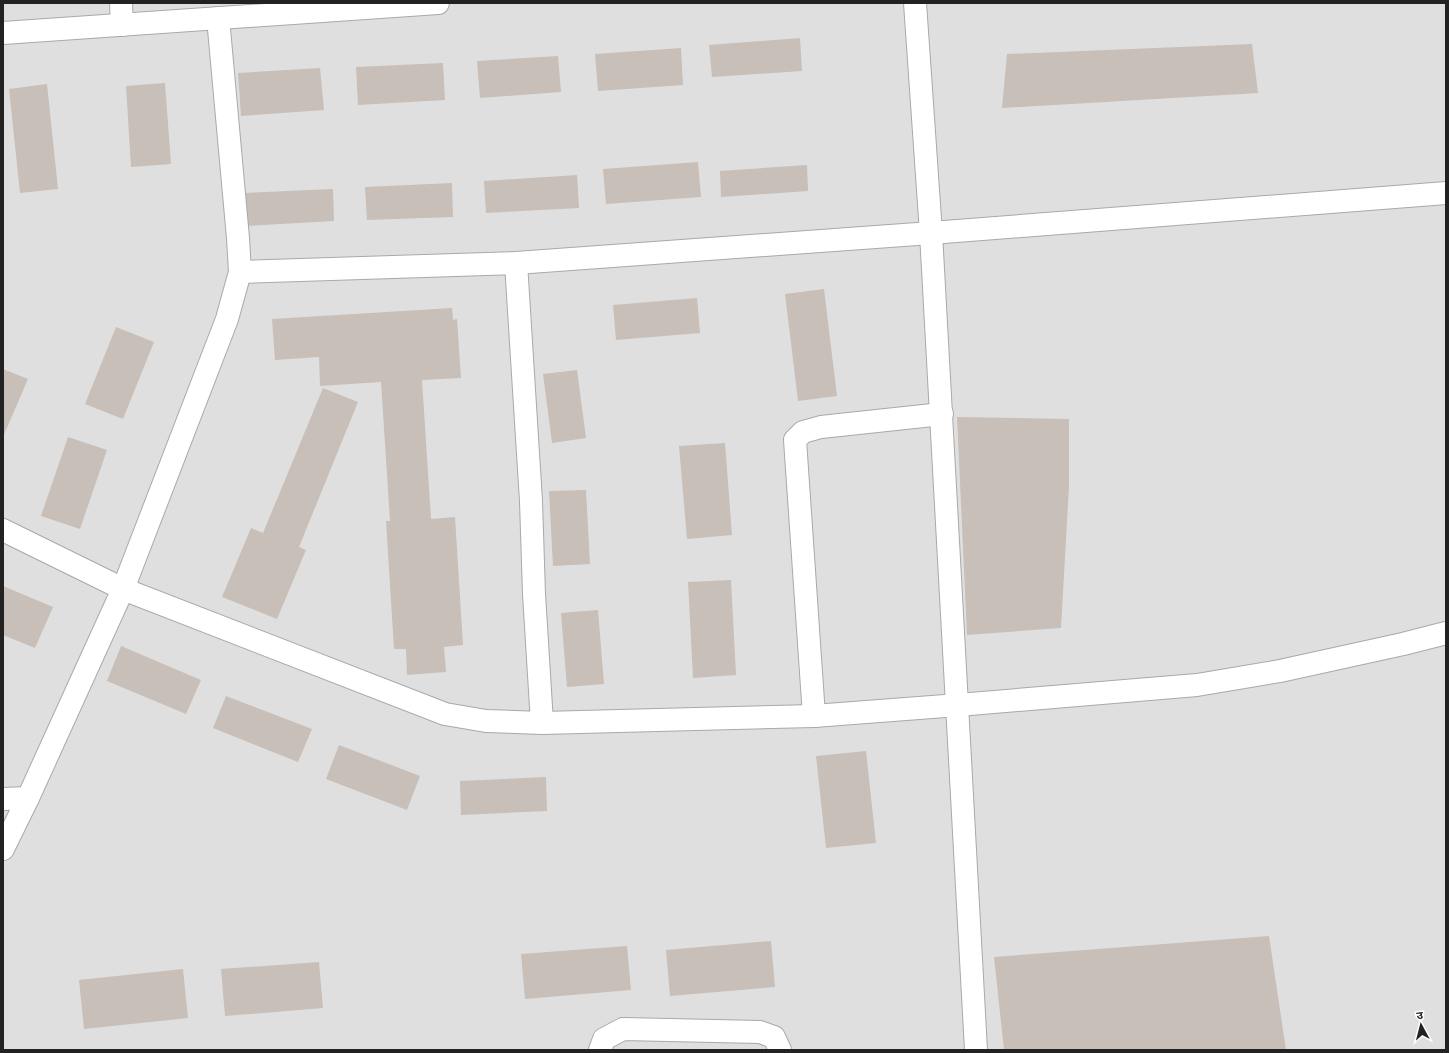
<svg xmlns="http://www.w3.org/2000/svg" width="1449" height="1053" viewBox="0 0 1449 1053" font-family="Mulish,'Noto Sans Devanagari',sans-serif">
<rect width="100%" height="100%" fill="#f2efe9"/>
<rect fill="#e0dfdf" x="3" y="3" width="1443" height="1047"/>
<g fill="#c7bfb8">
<polygon points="800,38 802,71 712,77 709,45"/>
<polygon points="1252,44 1258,93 1002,108 1007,54"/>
<polygon points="681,48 683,85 598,91 595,54"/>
<polygon points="558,56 561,92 480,98 477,61"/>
<polygon points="443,63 445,100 358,105 356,67"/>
<polygon points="320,68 324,110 241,116 238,73"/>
<polygon points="165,83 171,164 131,167 126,86"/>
<polygon points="47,84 58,189 20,193 9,89"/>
<polygon points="698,162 701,197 606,204 603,169"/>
<polygon points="807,165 808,191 721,197 720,171"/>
<polygon points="577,175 579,208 486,213 484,181"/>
<polygon points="452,183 453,217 367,220 365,187"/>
<polygon points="333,189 334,221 245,226 243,193"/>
<polygon points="824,289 837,396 798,401 785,294"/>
<polygon points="697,298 700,333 616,340 613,305"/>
<polygon points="452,308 453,320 457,319 461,378 422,380 431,519 455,517 463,645 444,647 446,672 407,675 406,649 394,649 386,521 390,521 381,382 320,386 319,357 275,360 272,319"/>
<polygon points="116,327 154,342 123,419 85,404"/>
<polygon points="3,369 28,379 3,437"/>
<polygon points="577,370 586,438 552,443 543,374"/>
<polygon points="323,388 358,402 299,547 306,550 277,619 222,597 251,528 263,533"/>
<polygon points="957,417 1069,419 1069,486 1061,628 967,635"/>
<polygon points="68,437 107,450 80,529 41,516"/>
<polygon points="725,443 732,535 687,539 679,446"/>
<polygon points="586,490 590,564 553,566 549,491"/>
<polygon points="731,580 736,675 693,678 688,582"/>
<polygon points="3,586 53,607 35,648 3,635"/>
<polygon points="598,610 604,684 567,687 561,613"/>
<polygon points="121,646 201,680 186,714 107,681"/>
<polygon points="226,696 312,729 298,762 213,728"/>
<polygon points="339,745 420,776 407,810 326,779"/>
<polygon points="866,751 876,843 826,848 816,756"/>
<polygon points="546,777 547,811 461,815 460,781"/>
<polygon points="1269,936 1286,1050 1004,1050 994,957"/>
<polygon points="771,941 775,987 670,996 666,950"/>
<polygon points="627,946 631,990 525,999 521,954"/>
<polygon points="319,962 323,1008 225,1016 221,969"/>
<polygon points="183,969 188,1018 84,1029 79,980"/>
</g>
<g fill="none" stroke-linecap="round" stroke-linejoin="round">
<defs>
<g id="street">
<polyline points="121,3 122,25"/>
<polyline points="915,3 931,233 976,1050"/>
<polyline points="3,33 438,3"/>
<polyline points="516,263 531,501 534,594 542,723"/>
<polyline points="240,272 516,263 931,233 1446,193"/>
<polyline points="3,530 123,589 445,714 486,721 542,723 814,716 958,705 1197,685 1280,671 1403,644 1446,633"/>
<polyline points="814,716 795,440 803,432 821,427 942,414"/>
<polyline points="3,799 28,798"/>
<polyline points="3,849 28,798 123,589 227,319 240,272 238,238 218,18"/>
<polyline points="600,1050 604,1039 623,1029 760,1032 774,1037 780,1050"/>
</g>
</defs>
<use href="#street" stroke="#a9a9a9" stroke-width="24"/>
<use href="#street" stroke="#fff" stroke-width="22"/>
</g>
<rect width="1449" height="1053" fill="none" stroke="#222222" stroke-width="8"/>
<g transform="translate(1421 1025) rotate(353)" stroke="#ffffff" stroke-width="3" paint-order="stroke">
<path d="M0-3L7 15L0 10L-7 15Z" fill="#222222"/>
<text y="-6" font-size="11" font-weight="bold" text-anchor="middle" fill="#222222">उ</text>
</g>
</svg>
